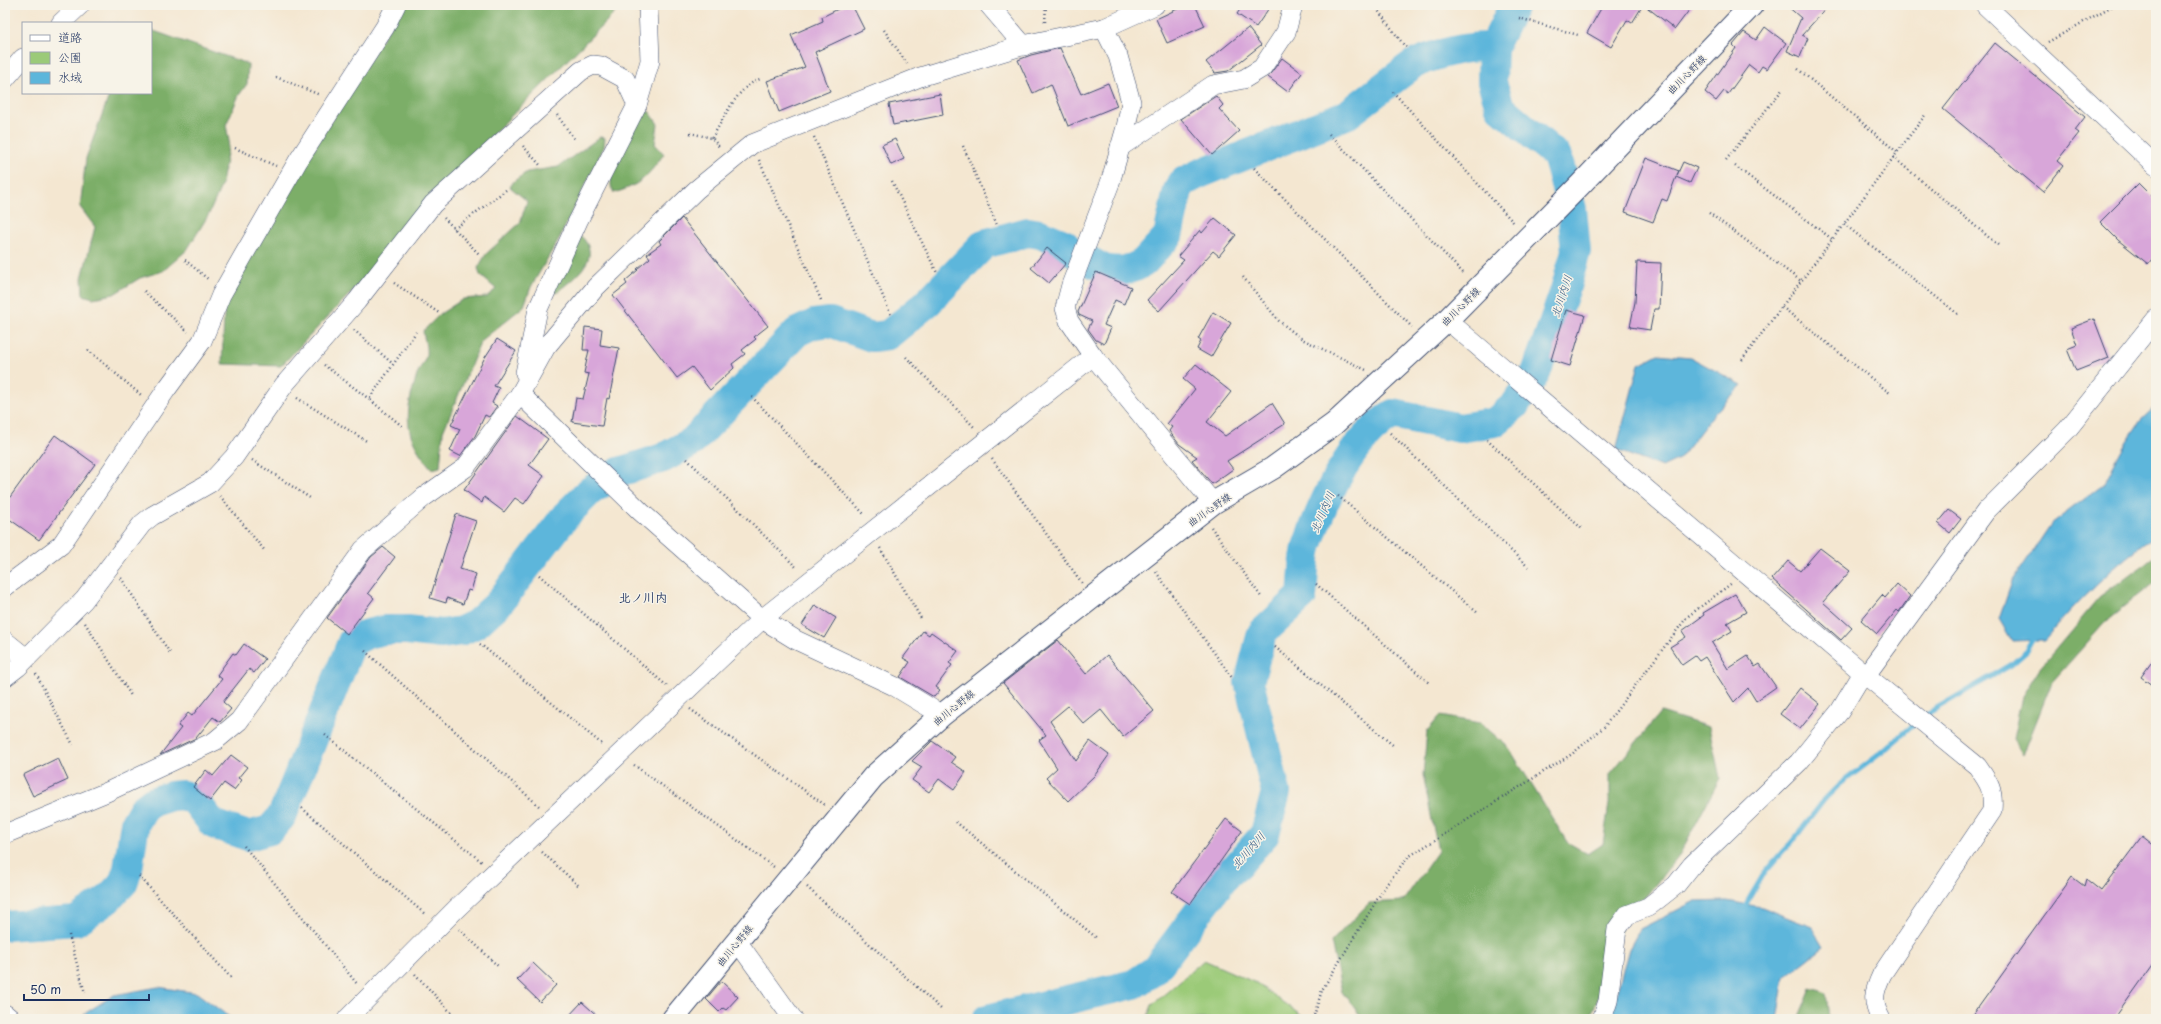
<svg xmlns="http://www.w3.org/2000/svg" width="2161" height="1024" viewBox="0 0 2161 1024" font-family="'Playpen Sans','Klee One',sans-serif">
<rect width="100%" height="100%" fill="#f7f3e8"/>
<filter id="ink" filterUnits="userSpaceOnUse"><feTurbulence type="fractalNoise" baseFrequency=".025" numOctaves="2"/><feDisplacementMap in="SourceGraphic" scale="8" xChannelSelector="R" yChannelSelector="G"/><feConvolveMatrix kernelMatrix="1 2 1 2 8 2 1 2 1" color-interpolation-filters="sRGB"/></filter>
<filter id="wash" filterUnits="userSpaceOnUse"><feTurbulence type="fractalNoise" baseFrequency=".012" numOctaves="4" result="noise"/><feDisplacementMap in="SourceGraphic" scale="16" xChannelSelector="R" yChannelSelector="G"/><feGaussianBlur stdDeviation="0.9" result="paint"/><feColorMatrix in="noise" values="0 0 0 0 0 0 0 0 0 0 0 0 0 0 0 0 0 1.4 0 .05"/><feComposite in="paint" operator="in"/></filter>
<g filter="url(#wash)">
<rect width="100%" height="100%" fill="#f4e7d1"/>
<polygon fill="#9bca78" stroke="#5b7c6b" points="1204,960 1256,983 1306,1019 1147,1019 1152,1005"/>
<g fill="#7cae68" stroke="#4c6e63">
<polygon points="403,5 623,5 459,168 385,257 281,366 222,364 225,292"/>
<polygon points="151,30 248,64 247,84 239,95 226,125 229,141 222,184 209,214 187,250 163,271 140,278 114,294 93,298 83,295 82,278 95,227 80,207 86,158 110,93 151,93"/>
<path d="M641,111L650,112L658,124L655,144L664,154C647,177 641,185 614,193L611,186V173Z"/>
<path d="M600,137L605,138L604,147L560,237L531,287L524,306L481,341L443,432L440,467L432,469C403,436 404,415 417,375C419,368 425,362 426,355C427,348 424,338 423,331L440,314L463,299L487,297L496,289L480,275L478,268L486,254L520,223L527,201L510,187L514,181L527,172L558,167Z"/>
<path d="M581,236C604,258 574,278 556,293L540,288Z"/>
<polygon points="2156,556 2156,581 2109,618 2052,682 2023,755 2013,739 2022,696 2039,669 2099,598"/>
<polygon points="1661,712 1709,727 1720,778 1680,854 1622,926 1600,995 1589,1019 1363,1019 1342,992 1331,942 1369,903 1403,901 1438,851 1423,775 1427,731 1440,716 1481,723 1509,748 1567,842 1588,854 1603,844 1610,797 1610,774"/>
<polygon points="1811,988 1826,993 1829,1019 1798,1019"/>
</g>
<g fill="#5db6db" stroke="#3c729c">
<polygon points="1658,354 1690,357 1742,385 1714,414 1679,459 1662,467 1616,450 1639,364"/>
<path d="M2156,406V535C2112,566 2079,600 2044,640L2012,641L1999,619L2012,582L2051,524L2103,485L2127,441L2141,420Z"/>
<polygon points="1727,901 1761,907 1812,927 1824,947 1784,978 1777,1019 1609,1019 1629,949 1640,929 1693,902"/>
<polygon points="158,987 197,993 232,1019 85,1019 84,1014 114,995"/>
</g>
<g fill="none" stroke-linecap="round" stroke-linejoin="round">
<g stroke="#5db6db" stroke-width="5">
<polyline points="1923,716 2011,665 2027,651 2036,635"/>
<polyline points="1743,909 1765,872 1782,852 1792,842 1824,800 1839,785 1881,753 1917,722"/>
<polyline points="1062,1019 1069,998"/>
</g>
<g stroke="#5db6db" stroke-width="30">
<path d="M5,926L76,921L107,900L123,883L128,869L135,823L143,809L152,802L171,796L183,795L195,801L213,824L248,836L270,830L282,816L352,642L367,634L384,630H407L442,634L461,631L476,624L498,604L567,514L590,491L619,472L663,458L692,442L797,332L814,324L830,322L872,337L888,335L927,303L984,244L1028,232L1040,234L1064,244L1070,250L1106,270L1122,271L1135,267L1143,263L1168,236L1178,190L1183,182L1201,173L1348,114L1412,65C1432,55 1471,44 1493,48"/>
<path d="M987,1019L1134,984L1155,970L1226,875L1236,867L1265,834L1276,792L1249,682L1262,633L1302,596C1304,579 1303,560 1308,544C1324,498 1350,440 1393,414L1460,428L1495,422L1515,405L1536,373L1565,290L1576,251L1572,209L1557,156L1500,107L1492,82L1493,48L1514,5"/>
</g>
</g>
<g id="blocks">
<g fill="#d8a6d9">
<polygon points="846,5 852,5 864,29 815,52 830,91 779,112 767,81 805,67 791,35 823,21 822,17"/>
<polygon points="1186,5 1195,5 1205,26 1167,43 1156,19"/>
<polygon points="1243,5 1271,5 1256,27 1237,14"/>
<polygon points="1603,5 1643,5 1632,23 1627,20 1611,47 1587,33"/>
<polygon points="1644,5 1693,5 1675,29"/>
<polygon points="1786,5 1829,5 1802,35 1808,38 1800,57 1787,51 1801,18"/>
<polygon points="1765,27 1786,43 1767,69 1762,66 1758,72 1749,65 1728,94 1724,91 1716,101 1705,92 1736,48 1733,45 1744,32 1756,40"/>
<polygon points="1248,28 1261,45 1228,71 1215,73 1206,62"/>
<polygon points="1995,43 2085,117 2075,130 2079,133 2057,161 2063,166 2043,192 1943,109"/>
<polygon points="1060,48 1081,94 1108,83 1117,106 1068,126 1051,84 1033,93 1018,60 1031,55"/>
<polygon points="1282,58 1302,73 1288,92 1268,77"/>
<polygon points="940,94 943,115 893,125 889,104"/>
<polygon points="1216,96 1223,105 1219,109 1239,131 1212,155 1181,119"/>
<polygon points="895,139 904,159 891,165 882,145"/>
<polygon points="1646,158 1679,171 1677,175 1683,162 1697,168 1690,183 1676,177 1667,201 1662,199 1653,222 1625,212"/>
<polygon points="2139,183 2156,200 2156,254 2148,264 2118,240 2100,222"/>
<polygon points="682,218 768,326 754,337 756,339 742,350 745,354 732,364 734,368 710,390 692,367 677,378 613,295 627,284 625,281 638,270 637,269 650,258 647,254 661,244 659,241"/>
<polygon points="1215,218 1236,235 1219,256 1213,251 1159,311 1147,300 1184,260 1178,256 1200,230 1202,233"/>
<polygon points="1047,248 1066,263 1049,283 1031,268"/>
<polygon points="1637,262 1661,263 1659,309 1654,309 1650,330 1630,327 1635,302"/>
<polygon points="1096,272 1131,287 1124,304 1115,300 1104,325 1111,328 1104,344 1096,340 1088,329 1092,321 1079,315 1078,312"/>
<polygon points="1566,310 1585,315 1570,366 1551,360"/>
<polygon points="1213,312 1231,323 1211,357 1197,349 1201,341 1198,339"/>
<polygon points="2094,319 2109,358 2076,371 2067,349 2077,345 2071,328"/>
<polygon points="585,327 602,329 600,345 619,348 609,399 607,398 602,426 572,422 576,398 583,399 589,374 584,373 589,350 583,350"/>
<polygon points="497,339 516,351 494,386 499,388 492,403 497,406 489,417 485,415 475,436 460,456 450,451 460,429 451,425 484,359"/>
<polygon points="1196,364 1231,392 1207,422 1225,436 1272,403 1285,424 1227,461 1233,469 1212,484 1192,460 1197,457 1179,444 1169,431 1172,427 1167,424 1195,389 1183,379"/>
<polygon points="517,416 548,439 529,465 544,476 524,504 515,498 504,512 484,497 482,503 464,490"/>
<polygon points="55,435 95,464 39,540 5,516 5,504"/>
<polygon points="1949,510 1961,519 1950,533 1938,523"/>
<polygon points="456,514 476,521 460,569 476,574 471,591 468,590 463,604 447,598 446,603 430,598"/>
<polygon points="383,547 395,557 368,593 374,598 347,634 327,618 371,557"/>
<polygon points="1820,548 1850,571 1823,602 1852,628 1841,640 1772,579 1788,561 1800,571"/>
<polygon points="1897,584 1910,596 1899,612 1897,610 1877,634 1861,620 1882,595 1885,598"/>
<polygon points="1735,594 1746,612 1727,623 1732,631 1712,643 1728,669 1748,656 1755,667 1760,664 1776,687 1756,701 1748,688 1734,702 1705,657 1699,661 1695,656 1682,665 1670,647 1686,637 1682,631 1704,615 1703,613"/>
<polygon points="815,605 836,618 824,638 802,625"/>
<polygon points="923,631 929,635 931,632 958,651 949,663 952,665 936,687 940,690 934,697 900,677 910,662 903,658"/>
<polygon points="1058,640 1086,674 1107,655 1154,711 1123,737 1101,710 1084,724 1068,706 1050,721 1076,761 1090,741 1109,755 1095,775 1068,801 1046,778 1057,768 1039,740 1046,735 1003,683"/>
<polygon points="244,644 265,659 254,673 249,669 223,702 231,709 220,722 213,717 196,738 160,755 181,728 178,726 188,713 192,716 222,679 217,675 233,653 236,655"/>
<polygon points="2156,656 2156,688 2141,677"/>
<polygon points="1800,688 1820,704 1800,729 1780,714"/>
<polygon points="932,741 955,757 951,762 966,772 954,790 939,779 929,792 912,780 922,767 912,761"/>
<polygon points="231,755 247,767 238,778 242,780 234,790 224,783 210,801 193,787 206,770 213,776"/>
<polygon points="58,758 68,780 33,796 23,775"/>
<polygon points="1226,819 1242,831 1190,904 1172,892"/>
<polygon points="2142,836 2156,847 2156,960 2114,1019 1970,1019 2072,877 2084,886 2086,879 2101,891"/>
<polygon points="533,963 556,985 540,1002 517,980"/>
<polygon points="721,981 738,997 726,1010 723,1008 719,1012 706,999"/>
<polygon points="582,1002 601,1019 566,1019"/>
</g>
</g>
</g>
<g filter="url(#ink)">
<use href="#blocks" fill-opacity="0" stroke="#3c4b6f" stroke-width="1"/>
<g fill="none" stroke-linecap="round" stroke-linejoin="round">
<defs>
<g id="minor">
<polyline points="989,5 1024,46"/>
<polyline points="1985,5 2156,166"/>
<polyline points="61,23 80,5"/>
<polyline points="1104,28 1118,56 1131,102 1126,127 1110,183 1071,285 1065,308 1069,321 1093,356 1213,503"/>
<polyline points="5,79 23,58"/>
<polyline points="1120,147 1213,85 1244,79 1262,68 1286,32 1293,5"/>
<path d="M1447,320L1863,673L1977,766C1989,783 1994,789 1992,811L1882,974C1874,991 1871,1001 1881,1019"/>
<polyline points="525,373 538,309 578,221 637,105 650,61 648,5"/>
<polyline points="520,394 641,512 762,619 796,640 894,686 942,715"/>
<polyline points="5,587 61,545 166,390 202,341 221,295 242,258 298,161 385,27 396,5"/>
<polyline points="5,641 26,658"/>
<polyline points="1866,675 1986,511 2067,430 2156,319"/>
<polyline points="5,677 18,667 84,600 142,524 152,516 210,483 234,457 284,385 357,301 433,204 581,71 593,65 601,66 625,79 637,105"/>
<polyline points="5,834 107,792 215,741 239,721 363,550 424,497 465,468 520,394 546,347 596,287 696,190 752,144 920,77 1028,44 1104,28 1155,5"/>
<polyline points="737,941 793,1019"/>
<polyline points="5,1014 11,1019"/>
<polyline points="347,1019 455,910 762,619 1093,356"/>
<polyline points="1602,1019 1608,1001 1617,929 1627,915 1648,907 1676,885 1692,865 1799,762 1840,711 1863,673"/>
</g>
<polyline id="major" points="673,1019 873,777 942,715 1213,503 1273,468 1334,424 1447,320 1580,185 1752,5"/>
</defs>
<use href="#minor" stroke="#3c4b6f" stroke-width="20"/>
<use href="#major" stroke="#3c4b6f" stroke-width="24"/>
<g stroke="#3c4b6f" stroke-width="2.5" stroke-dasharray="1 3" stroke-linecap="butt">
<polyline points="1374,5 1406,48"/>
<polyline points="1519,18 1578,35"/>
<polyline points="1045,22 1046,5"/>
<polyline points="884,30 908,65"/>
<polyline points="2048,42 2114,5"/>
<polyline points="1798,69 1897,152"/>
<polyline points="276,77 320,95"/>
<polyline points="1393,92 1515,224"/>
<polyline points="557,115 575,140"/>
<polyline points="690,133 712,138 720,148"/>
<polyline points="1329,134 1465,275"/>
<polyline points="814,137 891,315"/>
<path d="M712,138C724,118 737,87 760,79"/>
<polyline points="523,146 541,166"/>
<polyline points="963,146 997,225"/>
<polyline points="235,148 276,166"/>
<polyline points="1893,157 1998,245"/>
<polyline points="759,160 821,300"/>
<polyline points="1726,160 1782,90"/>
<polyline points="1735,166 1832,239"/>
<polyline points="1254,168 1412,327"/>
<polyline points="892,181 937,273"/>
<polyline points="1709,213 1801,281"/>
<polyline points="444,218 479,254"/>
<polyline points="1844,224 1959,315"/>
<polyline points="454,229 506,190"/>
<polyline points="185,260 209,280"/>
<polyline points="1243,277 1279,321 1302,339 1366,370"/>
<polyline points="394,283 439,313"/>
<polyline points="144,291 188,332"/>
<polyline points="1782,307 1891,394"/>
<polyline points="354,330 393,364"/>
<polyline points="88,350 141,395"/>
<polyline points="906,357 975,428"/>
<polyline points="1742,360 1926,114"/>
<polyline points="324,365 369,399"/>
<polyline points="752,397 865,515"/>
<polyline points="297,398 368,442"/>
<polyline points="402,426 369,399 416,332"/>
<polyline points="1390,433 1528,567"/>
<polyline points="1487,440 1582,529"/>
<polyline points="687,459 797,568"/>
<polyline points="992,459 1082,583"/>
<polyline points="252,460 310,498"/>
<polyline points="220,496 265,551"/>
<polyline points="1338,496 1479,614"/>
<polyline points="1211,527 1262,598"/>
<polyline points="880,548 922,620"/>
<polyline points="1156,572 1233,679"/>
<polyline points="539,575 667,686"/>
<polyline points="121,578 170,653"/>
<polyline points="1316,584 1429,683"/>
<polyline points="85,623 132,697"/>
<polyline points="480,644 603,745"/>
<polyline points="1275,647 1394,746"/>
<polyline points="365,651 539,806"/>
<polyline points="36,674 73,745"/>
<polyline points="690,709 825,805"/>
<polyline points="325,735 482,862"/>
<polyline points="634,765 774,867"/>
<polyline points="302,808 426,915"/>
<polyline points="956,822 1098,939"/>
<polyline points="244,846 358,985"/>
<polyline points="542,852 580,887"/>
<polyline points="139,876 232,979"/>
<polyline points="807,887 941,1009"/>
<polyline points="459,929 498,966"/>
<polyline points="69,935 85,993"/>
<polyline points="415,974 457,1019"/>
<polyline points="1135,1016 1142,1017 1144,1019"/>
<polyline points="1313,1019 1322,990 1386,885 1408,857 1572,754 1604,727 1687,617 1732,583"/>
</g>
<use href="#minor" stroke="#fff" stroke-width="19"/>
<use href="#major" stroke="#fff" stroke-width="22"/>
</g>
</g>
<g text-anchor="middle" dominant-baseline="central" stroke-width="3" stroke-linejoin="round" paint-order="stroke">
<g font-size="10" fill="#1b2f5e" stroke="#f7f3e8">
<text transform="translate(1686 74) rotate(-46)">曲川心野線</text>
<text transform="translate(1460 306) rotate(-45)">曲川心野線</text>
<text transform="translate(1209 509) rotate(-35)">曲川心野線</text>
<text transform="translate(953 707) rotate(-39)">曲川心野線</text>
<text transform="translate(734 945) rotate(-51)">曲川心野線</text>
</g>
<g font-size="11" font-style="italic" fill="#2f5884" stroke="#f7f3e8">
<text transform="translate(1561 296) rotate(-72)">北川内川</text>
<text transform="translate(1322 512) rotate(-67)">北川内川</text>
<text transform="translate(1248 850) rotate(-49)">北川内川</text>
</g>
<g font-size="12" font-weight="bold" fill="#1b2f5e" stroke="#f7f3e8">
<text x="643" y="597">北ノ川内</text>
</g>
</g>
<rect width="2161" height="1024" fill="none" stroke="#f7f3e8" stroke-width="20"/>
<rect x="22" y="22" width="130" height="72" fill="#f7f3e8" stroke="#9fa5b1"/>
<rect x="30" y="35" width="20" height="6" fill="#ffffff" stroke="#9fa5b1"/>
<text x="58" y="42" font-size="12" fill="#1b2f5e">道路</text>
<rect x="30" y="52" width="20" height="12" fill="#9bca78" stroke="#9fa5b1"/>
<text x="58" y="62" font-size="12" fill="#1b2f5e">公園</text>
<rect x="30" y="72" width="20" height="12" fill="#5db6db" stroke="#9fa5b1"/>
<text x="58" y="82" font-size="12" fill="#1b2f5e">水域</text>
<path d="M24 994v6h125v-6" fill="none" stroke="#1b2f5e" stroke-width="2"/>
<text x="30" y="994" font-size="12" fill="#1b2f5e" stroke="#f7f3e8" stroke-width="3" paint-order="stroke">50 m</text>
</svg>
